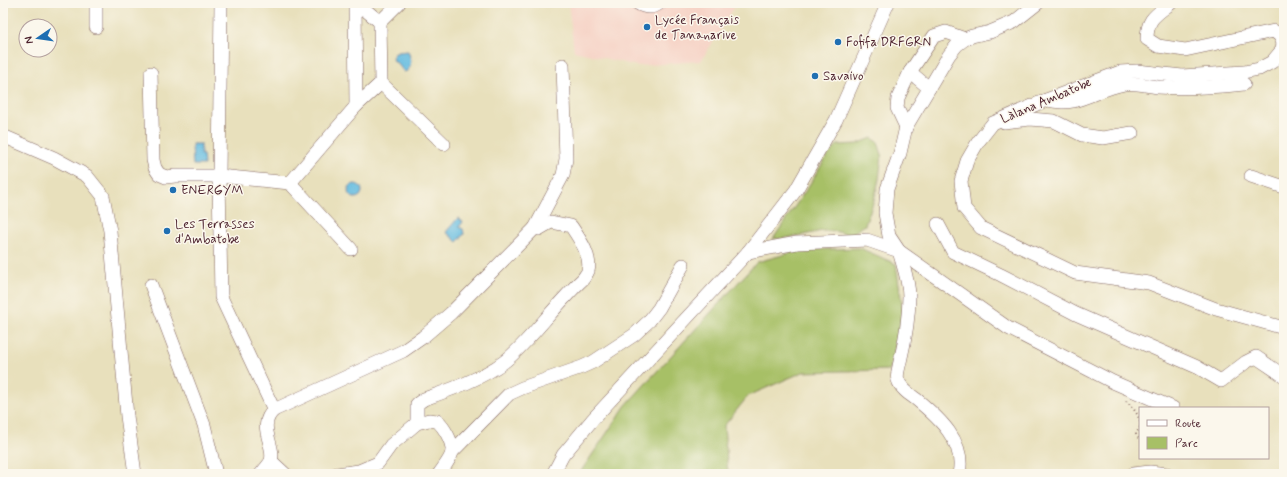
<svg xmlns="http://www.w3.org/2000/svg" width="1287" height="477" viewBox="0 0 1287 477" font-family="Mynerve,sans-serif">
<rect width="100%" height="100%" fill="#fbf7ec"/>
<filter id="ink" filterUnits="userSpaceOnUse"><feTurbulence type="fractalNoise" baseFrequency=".025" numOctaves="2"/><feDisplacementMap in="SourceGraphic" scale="8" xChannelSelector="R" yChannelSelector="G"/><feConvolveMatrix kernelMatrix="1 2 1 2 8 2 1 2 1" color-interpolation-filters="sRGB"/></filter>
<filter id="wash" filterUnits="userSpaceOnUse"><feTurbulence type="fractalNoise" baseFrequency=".012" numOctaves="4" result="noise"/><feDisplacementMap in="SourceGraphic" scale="16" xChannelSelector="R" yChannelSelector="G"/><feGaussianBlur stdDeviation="0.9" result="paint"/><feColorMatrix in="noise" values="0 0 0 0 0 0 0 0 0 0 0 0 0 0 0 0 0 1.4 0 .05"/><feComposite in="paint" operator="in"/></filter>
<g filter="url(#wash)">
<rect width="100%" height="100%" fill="#e8e0bc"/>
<polygon fill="#f6d2c5" points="568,3 737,3 701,61 637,66 574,51"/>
<g fill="#a7c066" stroke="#787048">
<polygon points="872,138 878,142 882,155 879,179 874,200 865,225 850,235 834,231 822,231 794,237 773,239 806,190 826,158 837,145 857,144"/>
<polygon points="860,248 896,264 903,311 890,370 803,372 748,396 724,426 728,474 579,474 626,405 757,262 801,250"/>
</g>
<g fill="#62bbe0" stroke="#566d86">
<polygon points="408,51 411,60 410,67 407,71 404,72 397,63 393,61 392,58 394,54 398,52"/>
<polygon points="192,144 201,144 201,155 203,155 204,165 193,165"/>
<circle cx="355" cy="191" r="7"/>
<polygon points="458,218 463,222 459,227 463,229 464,234 457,242 446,232"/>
</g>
</g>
<g filter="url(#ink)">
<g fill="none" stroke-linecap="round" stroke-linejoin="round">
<defs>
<g id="minor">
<polyline points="96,3 96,27"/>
<polyline points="221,3 219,176 221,297 274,410"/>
<polyline points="355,3 356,106"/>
<polyline points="357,3 380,22"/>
<path d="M637,3C645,8 652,9 660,3"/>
<polyline points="1038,3 1014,22 990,32 972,36 965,39 957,45 949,55 906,127 900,153 887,189 885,213 889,236 899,251 1008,328 1113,382 1173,408"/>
<path d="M1171,3C1156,15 1147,18 1147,39L1158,46L1185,50L1274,31L1280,36L1283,43L1282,50L1272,62L1259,69L1244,72L1182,76L1137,71L1120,72L1046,100L993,123L978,142L967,161L961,181L964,208L981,228L1075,273L1149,283L1216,309L1284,328"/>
<polyline points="910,72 929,88"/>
<polyline points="151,73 153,160 155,168 159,174 166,177 175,176 219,176 290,183 351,249"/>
<polyline points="381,83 444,144"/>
<path d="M1047,100C1079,108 1095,89 1124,84C1135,82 1147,86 1158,87C1187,89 1215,87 1244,84"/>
<polyline points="1004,122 1030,119 1054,121 1082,135 1103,138 1132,133"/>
<polyline points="906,127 897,108 898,98 910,72 934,36 946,32 965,39"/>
<polyline points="3,136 54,158 87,176 103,196 110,231 127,416 135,474"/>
<polyline points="1251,176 1284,187"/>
<polyline points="290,183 356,106 381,83 380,22 399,3"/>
<polyline points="938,224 953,252 1001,275 1076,314 1197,367 1221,381 1246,362 1256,357 1284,376"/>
<path d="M748,252L797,243L867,240L899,251C903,266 909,281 909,296C909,318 905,341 900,362C899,367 896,375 898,380C901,389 909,394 916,399C939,418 966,442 959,474"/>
<polyline points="151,285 204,425 216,474"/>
<path d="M417,423V404L424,399C451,390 491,375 511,356C537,332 557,303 583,279C584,277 587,274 588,271C592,256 579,238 571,226L551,222L539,229L535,228"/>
<polyline points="452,452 509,394 522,388 582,367 593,362 634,335 649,321 659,308 683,265"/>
<polyline points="271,461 285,474"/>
<path d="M261,474C264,470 269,465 271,461C276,445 256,426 274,410L403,351L423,337L451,313L535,228L563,175L566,159L563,65"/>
<path d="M337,474L359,471L378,463L391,445L417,423L429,420L437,421C444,427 453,442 452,452C451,459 443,468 439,474"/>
<polyline points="553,474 563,455 593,419 748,252 796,190 836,120 888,3"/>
<polyline points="1133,474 1150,472 1167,474"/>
</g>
</defs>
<use href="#minor" stroke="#81635e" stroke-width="14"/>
<g stroke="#81635e" stroke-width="2" stroke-dasharray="1 3" stroke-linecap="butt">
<path d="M1126,401C1133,407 1139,415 1140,423"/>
<polyline points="1140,427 1136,434 1140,441"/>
</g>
<use href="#minor" stroke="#fff" stroke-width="13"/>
</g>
</g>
<g fill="#1f6fb2" stroke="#fbf7ec" stroke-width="1.5">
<circle cx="647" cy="27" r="4"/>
<circle cx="838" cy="42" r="4"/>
<circle cx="815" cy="76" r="4"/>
<circle cx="173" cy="190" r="4"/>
<circle cx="167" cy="231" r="4"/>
</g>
<g text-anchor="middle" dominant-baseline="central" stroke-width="3" stroke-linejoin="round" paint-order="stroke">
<g font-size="13" fill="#4a1f2b" stroke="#fbf7ec" text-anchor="start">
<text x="655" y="20">Lycée Français<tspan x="655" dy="15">de Tananarive</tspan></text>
<text x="846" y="42">Fofifa DRFGRN</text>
<text x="823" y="76">Savaivo</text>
<text x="181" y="190">ENERGYM</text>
<text x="175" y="224">Les Terrasses<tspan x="175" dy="15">d'Ambatobe</tspan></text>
</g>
<g font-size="13" fill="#4a1f2b" stroke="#fbf7ec">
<text transform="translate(1046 101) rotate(-23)">Làlana Ambatobe</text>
</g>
</g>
<rect width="1287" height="477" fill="none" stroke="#fbf7ec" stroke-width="16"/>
<rect x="1139" y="407" width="130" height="52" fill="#fbf7ec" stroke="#b4a19f"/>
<rect x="1147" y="420" width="20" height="6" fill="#ffffff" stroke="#b4a19f"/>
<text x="1175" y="427" font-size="12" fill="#4a1f2b">Route</text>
<rect x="1147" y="437" width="20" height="12" fill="#a7c066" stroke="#b4a19f"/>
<text x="1175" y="447" font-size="12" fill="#4a1f2b">Parc</text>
<g transform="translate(38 38) rotate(257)"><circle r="19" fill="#fbf7ec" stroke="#b4a19f"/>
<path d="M0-3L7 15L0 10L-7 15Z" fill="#1f6fb2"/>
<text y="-6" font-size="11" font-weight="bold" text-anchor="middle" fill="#4a1f2b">N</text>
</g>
</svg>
